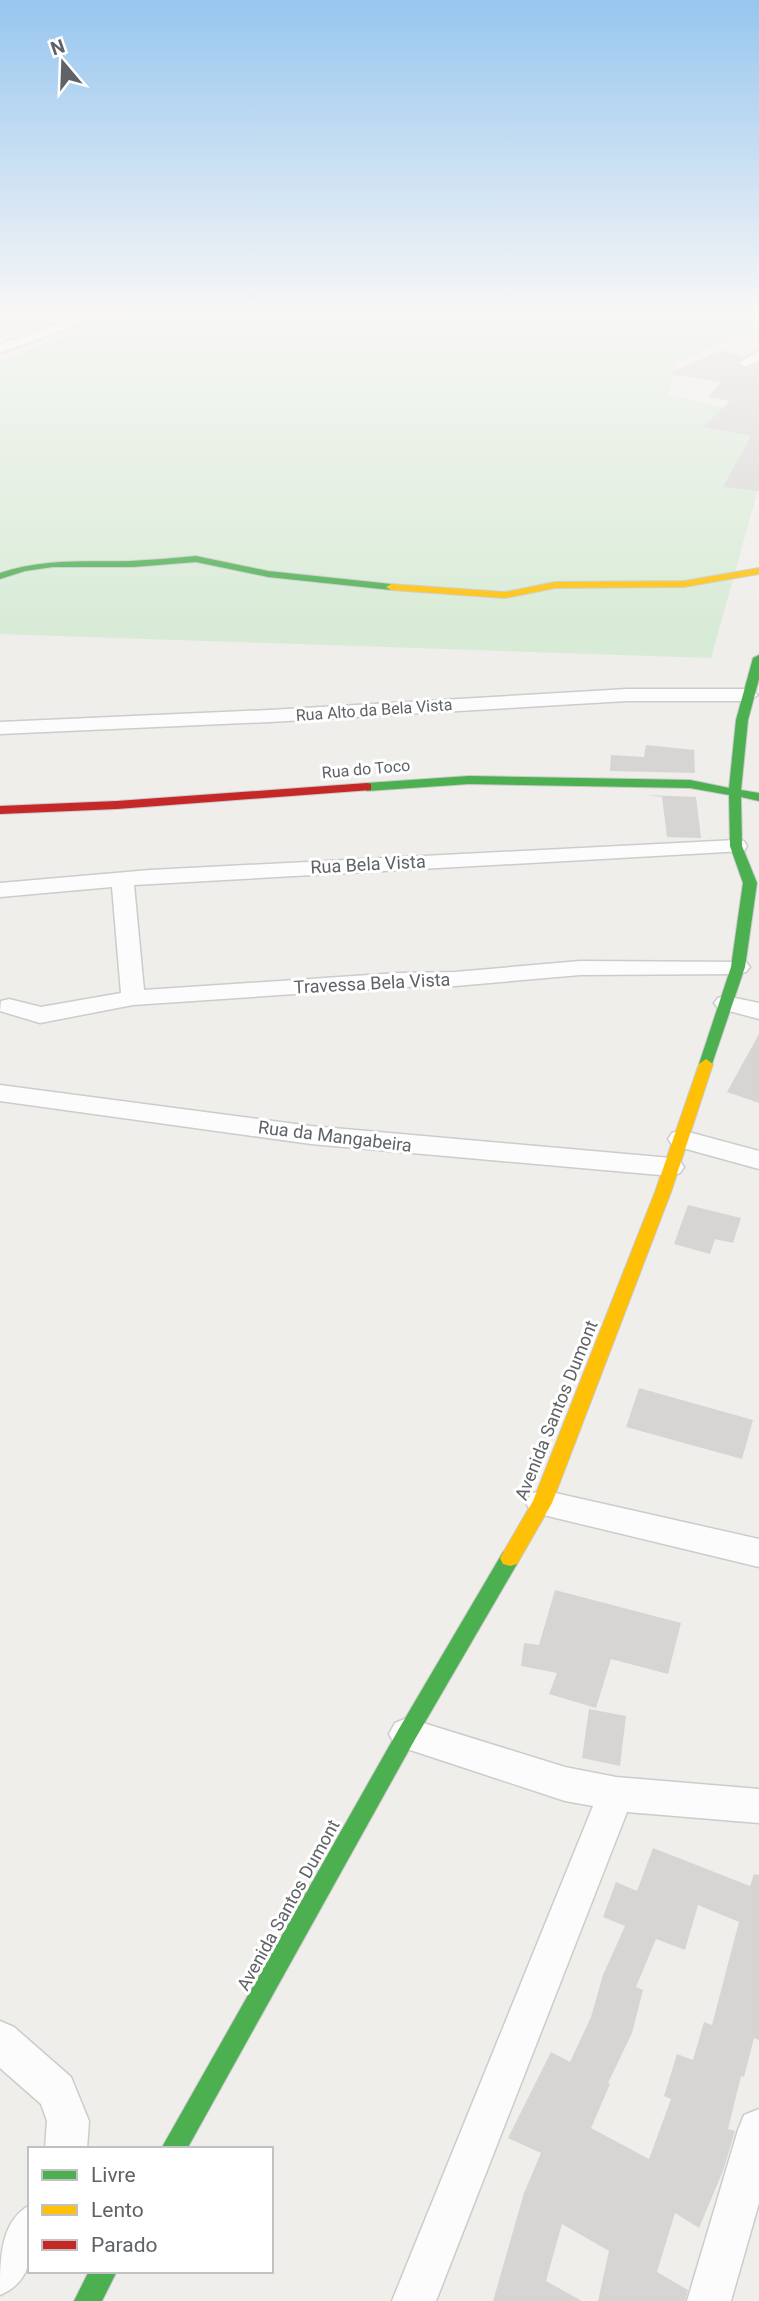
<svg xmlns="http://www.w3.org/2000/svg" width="759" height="2301" viewBox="0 0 759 2301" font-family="Roboto,sans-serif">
<rect width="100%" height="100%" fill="#efeeea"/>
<polygon fill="#d8ebd6" points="134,311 759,311 759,325 675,364 668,395 759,415 759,486 711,658 0,634 0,362"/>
<g fill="#d6d5d3" fill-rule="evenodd">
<polygon points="721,350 744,357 736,362 744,369 759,364 759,491 723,487 751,436 703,427 730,401 708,397 721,382 668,374"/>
<polygon points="646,745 694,750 695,773 610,771 611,755 644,757"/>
<polygon points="646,795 696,797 701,838 667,837 662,797"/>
<polygon points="759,1034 759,1103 727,1092"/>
<polygon points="688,1205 741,1218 733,1243 715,1239 710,1254 674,1244"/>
<polygon points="639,1388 753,1420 742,1459 626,1427"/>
<polygon points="555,1590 681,1623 668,1674 611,1659 596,1708 549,1694 557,1673 521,1666 524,1643 539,1645"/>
<polygon points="589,1709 626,1716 620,1766 582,1758"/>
<path d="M653,1848L750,1886L754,1874L759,1875V2040L754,2038L744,2077L741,2076L728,2129L735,2131L723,2171L699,2228L675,2213L657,2272L688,2290L685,2301H598L609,2251L562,2224L546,2281L582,2301H493L524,2193L541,2153L508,2138L551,2052L570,2062L591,2017L603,1975L625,1926L603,1917L616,1882L637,1891ZM698,1905L739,1922L712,2025L704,2022L693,2060L677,2054L664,2096L671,2099L649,2159L591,2128L610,2084L608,2083L632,2033L643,1990L636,1987L656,1939L685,1950Z"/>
</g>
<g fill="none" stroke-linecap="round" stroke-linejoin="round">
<defs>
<g id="street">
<polygon points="21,311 41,311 73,319 98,311 117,311 0,353 0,344 59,324 22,314"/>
<polygon points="759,351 759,361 745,367 738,363"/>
<polygon points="627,689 748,689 758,695 748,701 627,701 270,722 0,734 0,722 270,710"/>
<polygon points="736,840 744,841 747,846 744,851 134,885 144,990 398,973 455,972 580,961 746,962 750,967 746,972 738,974 580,975 455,986 398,987 133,1005 40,1023 0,1011 1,1001 9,999 41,1007 121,993 112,887 0,897 0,883 150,870"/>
<polygon points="726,996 759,1003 759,1019 718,1008 714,1003 718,998"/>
<polygon points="0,1085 311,1126 671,1158 680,1161 684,1167 680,1173 671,1176 311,1144 0,1101"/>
<polygon points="681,1130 759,1151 759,1169 672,1145 668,1139 672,1133"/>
<polygon points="542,1490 759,1539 759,1567 531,1512 526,1503 531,1494"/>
<polygon points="407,1718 565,1767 616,1777 759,1789 759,1823 627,1812 436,2301 392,2301 593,1806 565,1801 395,1745 389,1734 395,1723"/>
<polygon points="0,2021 14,2027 71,2077 89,2121 87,2149 45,2149 47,2121 41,2104 0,2068"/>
<polygon points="759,2109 759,2203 731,2301 687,2301 738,2130 744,2115"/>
<path d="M30,2205C30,2241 40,2278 0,2295C0,2259 0,2221 30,2205Z"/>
</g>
<g id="fast">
<path d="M196,556L268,571L391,584L396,587L391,590L268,577L196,562L133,567H53L25,571L0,579V573C43,558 86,562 130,561C152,560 174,558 196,556Z"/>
<polygon points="759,655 759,679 748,720 741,790 759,793 759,801 741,797 742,846 757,883 745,967 711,1067 706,1069 699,1064 731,967 743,883 730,846 729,795 690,788 469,784 367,791 361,787 367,783 469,776 690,780 729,788 736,720 753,658"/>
<polygon points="510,1550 517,1552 520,1558 517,1564 414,1741 187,2149 161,2149 400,1727 503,1552"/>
<polygon points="89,2271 117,2271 102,2301 74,2301"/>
</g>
<g id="slow">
<polygon points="759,568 759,574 684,587 555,588 505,598 391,590 386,587 391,584 505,592 555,582 684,581"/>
<polygon points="706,1059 713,1064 671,1192 552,1503 517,1564 510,1566 503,1564 500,1558 533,1501 655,1192 699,1064"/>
</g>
<polygon id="jam" points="367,783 371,784 371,790 117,809 0,814 0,806 117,801"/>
</defs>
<use href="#street" stroke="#cbcccc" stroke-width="3"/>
<use href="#fast" stroke="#cacacb" stroke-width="2"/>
<use href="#slow" stroke="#cacacb" stroke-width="2"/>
<use href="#jam" stroke="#cacacb" stroke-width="2"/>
<use href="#street" fill="#fdfcfc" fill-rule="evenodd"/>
<use href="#fast" fill="#4caf50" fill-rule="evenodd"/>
<use href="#slow" fill="#ffc107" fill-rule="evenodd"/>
<use href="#jam" fill="#c62828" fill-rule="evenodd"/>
</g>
<linearGradient id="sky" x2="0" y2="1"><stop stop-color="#97c6ef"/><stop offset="0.49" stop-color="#f8f7f6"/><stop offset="1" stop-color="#f8f7f6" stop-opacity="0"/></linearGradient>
<rect width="759" height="633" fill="url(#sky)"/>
<g text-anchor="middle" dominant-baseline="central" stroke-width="6" stroke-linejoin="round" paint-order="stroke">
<g font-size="16" fill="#5f6368" stroke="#fff">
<text transform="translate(374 710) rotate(-4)">Rua Alto da Bela Vista</text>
<text transform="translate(366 769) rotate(-5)">Rua do Toco</text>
</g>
<g font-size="18" fill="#5f6368" stroke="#fff">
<text transform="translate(368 864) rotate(-3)">Rua Bela Vista</text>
<text transform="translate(372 983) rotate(-3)">Travessa Bela Vista</text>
<text transform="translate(335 1136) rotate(7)">Rua da Mangabeira</text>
<text transform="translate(556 1410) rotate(-68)">Avenida Santos Dumont</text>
<text transform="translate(288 1905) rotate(-61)">Avenida Santos Dumont</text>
</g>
</g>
<rect x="28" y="2147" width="245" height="126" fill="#ffffff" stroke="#bfc1c3" stroke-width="2"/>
<rect x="42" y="2170" width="35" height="10" fill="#4caf50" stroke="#bfc1c3" stroke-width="2"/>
<text x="91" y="2182" font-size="21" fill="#5f6368">Livre</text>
<rect x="42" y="2205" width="35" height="10" fill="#ffc107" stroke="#bfc1c3" stroke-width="2"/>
<text x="91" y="2217" font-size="21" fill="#5f6368">Lento</text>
<rect x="42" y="2240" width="35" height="10" fill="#c62828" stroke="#bfc1c3" stroke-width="2"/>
<text x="91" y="2252" font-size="21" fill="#5f6368">Parado</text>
<g transform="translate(63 63) rotate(341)" stroke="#ffffff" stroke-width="5" paint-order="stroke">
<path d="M0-5L12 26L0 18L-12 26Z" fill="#5f6368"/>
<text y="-10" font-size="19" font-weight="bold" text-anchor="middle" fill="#5f6368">N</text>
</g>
</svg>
